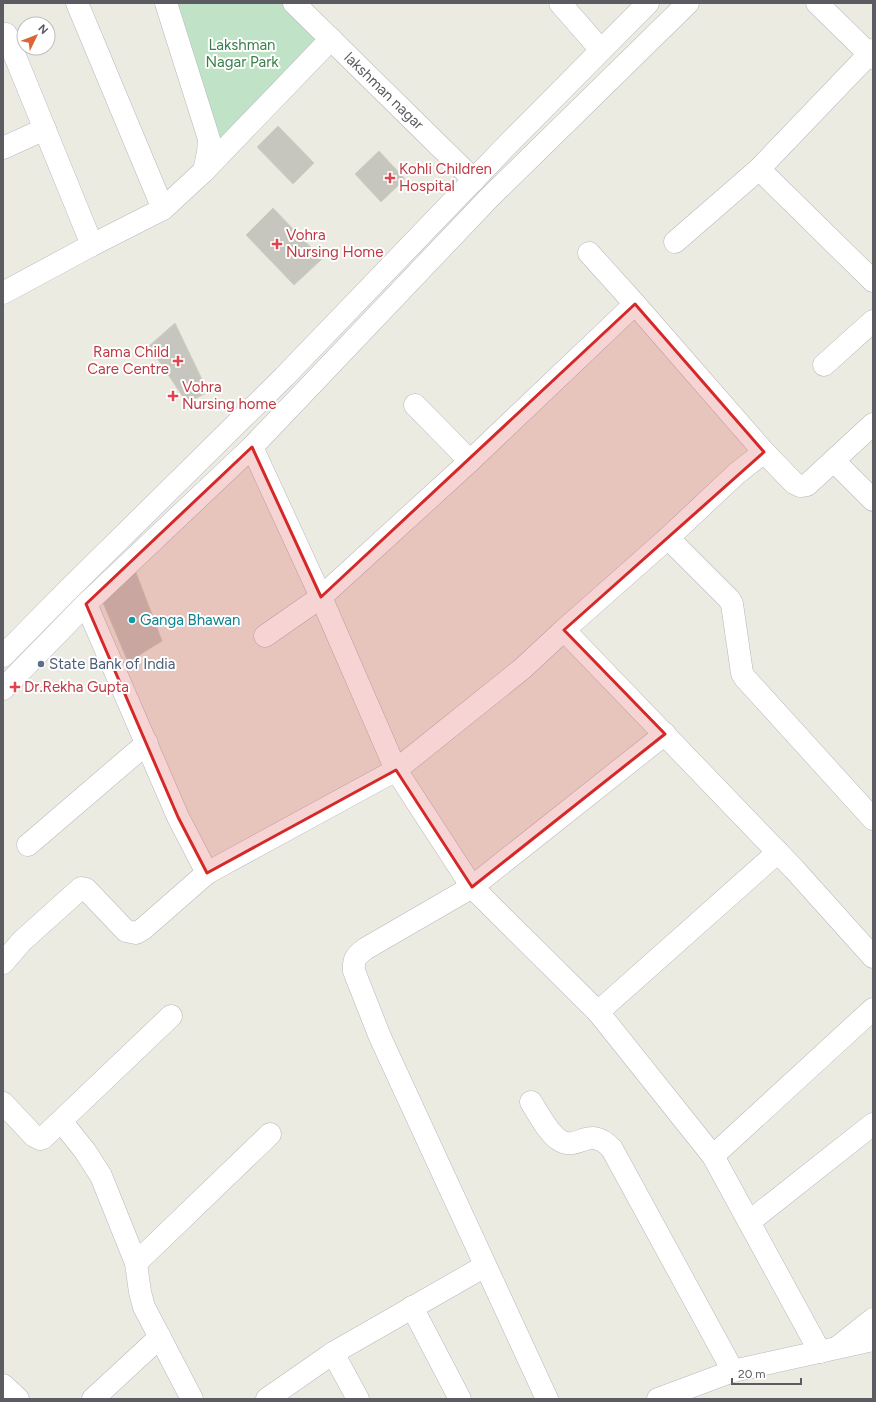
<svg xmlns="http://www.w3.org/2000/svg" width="876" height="1402" viewBox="0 0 876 1402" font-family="Figtree,sans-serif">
<rect width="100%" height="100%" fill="#ecebe2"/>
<polygon fill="#c0e2c7" points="174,3 283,3 324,45 216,143"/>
<g fill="#c7c6be" stroke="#d0cec1">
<polygon points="278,126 314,163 293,184 257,147"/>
<polygon points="379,151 405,179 381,202 355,174"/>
<polygon points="273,208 322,259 294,285 246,235"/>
<polygon points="175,323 208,392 187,403 149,346"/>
<polygon points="135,570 162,641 128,662 102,600"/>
</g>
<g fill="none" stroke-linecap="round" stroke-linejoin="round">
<defs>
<g id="minor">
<polyline points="77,3 163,209"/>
<polyline points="294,3 474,180"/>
<polyline points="560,3 601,50"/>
<polyline points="817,3 873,58"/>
<polyline points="6,34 92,245"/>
<polyline points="3,148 45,129"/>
<polyline points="759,169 873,281"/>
<polyline points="204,171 331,39"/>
<polyline points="675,242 759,169 873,50"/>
<polyline points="589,253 635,304 764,452 794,483 800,486 807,485 873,424"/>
<polyline points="3,293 92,245 163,209 204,171 208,153 209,139 166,3"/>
<polyline points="824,365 873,321"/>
<polyline points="415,405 470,461"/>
<polyline points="252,447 321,597 396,770 472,887 598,1012 713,1156 820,1352"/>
<polyline points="834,461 873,500"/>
<polyline points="668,538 729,599 732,604 742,673 745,678 873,819"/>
<polyline points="86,604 178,817 207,873"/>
<polyline points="564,630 794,869 873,957"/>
<polyline points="265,636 321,597 470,461 635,304"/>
<polyline points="28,845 147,743"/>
<polyline points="3,963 22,941 81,888 86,889 126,931 136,933 143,929 207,873 396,770 522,669 564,630 668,538 736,474 764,452"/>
<polyline points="598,1012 778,852"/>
<path d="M531,1102C538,1113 549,1135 561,1141C579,1151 589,1124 612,1149L733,1371"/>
<polyline points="3,1103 34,1136 40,1139 43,1138 171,1016"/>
<polyline points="61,1121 85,1151 101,1176 136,1263 140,1292 144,1307 192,1399"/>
<polyline points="713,1156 873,1009"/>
<polyline points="749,1222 873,1124"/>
<polyline points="136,1263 270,1134"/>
<polyline points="412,1307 460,1399"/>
<polyline points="839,1346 873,1319"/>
<polyline points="333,1353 358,1399"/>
<polyline points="3,1385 18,1399"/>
<polyline points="93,1399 160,1337"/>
<polyline points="267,1399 333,1353 485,1266"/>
<path d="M547,1399L380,1037L354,971C353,959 356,956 365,949L472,887L665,734"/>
<polyline points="658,1399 733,1371 873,1340"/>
</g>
<g id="tertiary">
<polyline points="3,656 66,592 284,377 514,138 648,3"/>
<polyline points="3,689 86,604 252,447 489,198 688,3"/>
</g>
</defs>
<use href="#minor" stroke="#b7b8bd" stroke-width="23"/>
<use href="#tertiary" stroke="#b7b8bd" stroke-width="23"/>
<use href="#minor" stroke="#fff" stroke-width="22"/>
<use href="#tertiary" stroke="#fff" stroke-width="22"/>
</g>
<path fill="#d62828" fill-opacity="0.2" stroke="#d62828" stroke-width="3" stroke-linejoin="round" d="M635,304L764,452L564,630L665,734L472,887L396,770L207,873L178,817L86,604L252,447L321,597Z"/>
<g fill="#e0444e" stroke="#fff" stroke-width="1.5">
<path d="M388 172h4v4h4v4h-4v4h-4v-4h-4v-4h4z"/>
<path d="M275 238h4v4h4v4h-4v4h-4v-4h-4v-4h4z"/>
<path d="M176 355h4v4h4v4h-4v4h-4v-4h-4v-4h4z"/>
<path d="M171 390h4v4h4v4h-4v4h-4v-4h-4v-4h4z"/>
<path d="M13 681h4v4h4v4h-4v4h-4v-4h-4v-4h4z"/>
</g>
<circle fill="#0f9aa8" stroke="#fff" stroke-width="1.5" cx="132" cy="620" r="4"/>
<circle fill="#5c6f8a" stroke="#fff" stroke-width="1.5" cx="41" cy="664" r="4"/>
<g text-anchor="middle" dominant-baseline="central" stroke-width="4" stroke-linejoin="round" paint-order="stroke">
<g font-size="15" fill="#3b7f4c" stroke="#fff">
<text x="242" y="45">Lakshman<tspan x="242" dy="17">Nagar Park</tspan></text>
</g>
<g font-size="15" fill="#5a5c61" stroke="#fff">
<text transform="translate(384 91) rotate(44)">lakshman nagar</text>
</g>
<g font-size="15" fill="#be3a42" stroke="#fff" text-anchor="start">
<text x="399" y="169">Kohli Children<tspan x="399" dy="17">Hospital</tspan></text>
<text x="286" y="235">Vohra<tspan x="286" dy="17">Nursing Home</tspan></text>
<text x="169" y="352" text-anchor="end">Rama Child<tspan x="169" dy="17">Care Centre</tspan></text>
<text x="182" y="387">Vohra<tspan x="182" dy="17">Nursing home</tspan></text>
<text x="24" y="687">Dr.Rekha Gupta</text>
</g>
<g font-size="15" fill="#0d838f" stroke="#fff" text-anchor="start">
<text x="140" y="620">Ganga Bhawan</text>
</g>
<g font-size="15" fill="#4e5e75" stroke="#fff" text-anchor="start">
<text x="49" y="664">State Bank of India</text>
</g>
</g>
<rect width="876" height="1402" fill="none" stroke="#5a5c61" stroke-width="8"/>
<g transform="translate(36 36) rotate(47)"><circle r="19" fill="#ffffff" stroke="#bdbec0"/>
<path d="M0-3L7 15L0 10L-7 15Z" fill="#da6539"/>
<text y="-6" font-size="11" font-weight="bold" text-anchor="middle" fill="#5a5c61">N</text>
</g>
<path d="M732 1378v6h69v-6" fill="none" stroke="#5a5c61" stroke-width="2"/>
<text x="738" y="1378" font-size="12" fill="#5a5c61" stroke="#ffffff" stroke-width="3" paint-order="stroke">20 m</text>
</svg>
